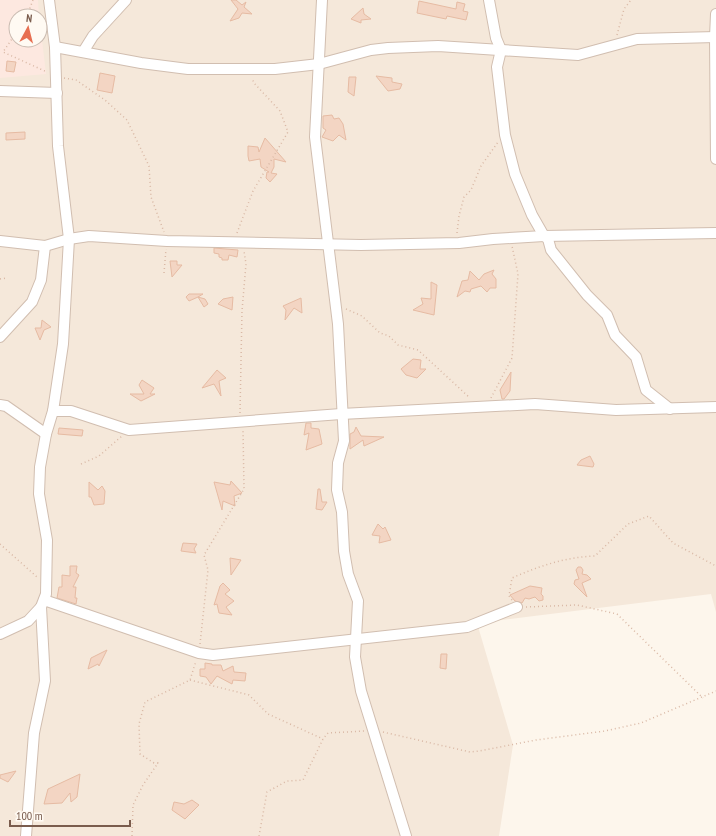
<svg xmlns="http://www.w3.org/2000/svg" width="716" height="836" viewBox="0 0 716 836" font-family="'PT Sans Narrow',sans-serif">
<rect width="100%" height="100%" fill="#fdf6ec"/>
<path fill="#f5e8da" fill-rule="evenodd" d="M0,0H716V612L711,594L477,623L513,745L499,836H0ZM16,16H40V40H16Z"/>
<polygon fill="#fde8e0" points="0,0 38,0 39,16 16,16 16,40 40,40 40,23 46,74 0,78"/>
<g fill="#f3d5c3" stroke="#e6bba3">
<polygon points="231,0 236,0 242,5 246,2 244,7 252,14 242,13 239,18 230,21 238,9"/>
<polygon points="419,1 456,9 457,2 465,4 463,11 468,12 466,20 447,16 446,19 417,13"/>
<polygon points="363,8 364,14 371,19 361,20 361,23 351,19"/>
<polygon points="7,61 16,62 14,72 6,71"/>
<polygon points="100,73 115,76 112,93 97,90"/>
<polygon points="376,76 392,78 392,82 402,84 400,89 388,91"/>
<polygon points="349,77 356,77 354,96 348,92"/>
<polygon points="332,115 334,119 339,118 343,124 346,140 339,135 333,141 322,137 326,130 323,128 323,116"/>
<polygon points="25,132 25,139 6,140 6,133"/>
<polygon points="265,138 286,162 274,159 274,167 271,173 277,174 270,182 266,178 267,172 269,172 261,167 260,159 249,161 248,156 248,146 258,147 259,152"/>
<polygon points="214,248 238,250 237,257 229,255 228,260 222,260 222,258 219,257 219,254 214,253"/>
<polygon points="170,261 177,261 177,265 182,265 172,277"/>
<polygon points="494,270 492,274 496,279 496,288 490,288 487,292 481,286 471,289 470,292 465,291 457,297 462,281 468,280 470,271 479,280 484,274"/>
<polygon points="431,282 437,285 434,315 413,310 423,304 421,298 431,299"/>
<polygon points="189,294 203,294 198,297 205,299 208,304 204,307 198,297 189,301 186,297"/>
<polygon points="233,297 232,310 218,304 223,299"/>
<polygon points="301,298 302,313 294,308 285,320 286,310 283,306"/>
<polygon points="42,320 51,327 44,330 40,340 35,328 41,328"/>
<polygon points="413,359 421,360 420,369 426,369 417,378 406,375 401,369"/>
<polygon points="217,370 226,378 219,381 221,396 214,384 202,388"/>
<polygon points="511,372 510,391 504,399 502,399 500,390"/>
<polygon points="142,380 154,388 150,394 155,394 141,401 130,394 144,394 139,385"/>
<polygon points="306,423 311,423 311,428 319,429 322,444 306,450 309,433 304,435"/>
<polygon points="356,427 361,436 384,437 364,446 363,440 350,449 350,434 354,432"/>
<polygon points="59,428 83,430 82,436 58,434"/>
<polygon points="590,456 594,464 593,467 577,465 581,460"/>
<polygon points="231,481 242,493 234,496 235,506 223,501 222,510 214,482 230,485"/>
<polygon points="89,482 98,490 102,486 105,491 104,504 94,505 91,497 89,497"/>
<polygon points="318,489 320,489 322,502 327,502 322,510 316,509"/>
<polygon points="378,524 383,529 385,527 391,540 379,543 380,536 372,535"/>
<polygon points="183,543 197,544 194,549 196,553 181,551"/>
<polygon points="230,558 241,560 231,575"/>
<polygon points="70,566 77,566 76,573 79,575 73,587 76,587 75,598 77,598 76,604 57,598 59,587 62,587 62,575 70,576"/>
<polygon points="578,567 581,567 583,570 582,574 587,575 591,579 582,583 587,597 574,584 575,580 579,579 576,570"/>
<polygon points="223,583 230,590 225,594 234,601 226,607 232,615 219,613 217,604 214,605 220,586"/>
<polygon points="530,586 542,588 541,594 543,596 543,600 539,601 535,597 529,599 525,598 522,603 515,601 510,595"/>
<polygon points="107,650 99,666 98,664 88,669 91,658"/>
<polygon points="441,654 447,654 446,669 440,668"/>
<polygon points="205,663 212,664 212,665 221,665 223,671 233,666 234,672 246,673 245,681 233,680 232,684 217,676 211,684 206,677 200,676 200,669 205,669"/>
<polygon points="16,771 8,782 0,778 0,775"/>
<polygon points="80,774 77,797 71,802 70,793 62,803 44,804 48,789"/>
<polygon points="192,800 199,805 185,819 172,810 174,802 184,804"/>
</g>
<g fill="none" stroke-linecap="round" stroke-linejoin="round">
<defs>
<g id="minor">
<polyline points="322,0 315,137 338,324 344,441 338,463 337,490 342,512 344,551 348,574 358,601 355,657 361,691 406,836"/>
<polyline points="489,0 496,38 501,50 497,67 505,135 515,174 532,215 544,236 548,239 551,250 587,295 607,315 615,335 636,357 646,390 670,409"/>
<polyline points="716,14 715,37 716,159"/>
<polyline points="55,47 141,63 188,69 275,69 319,64 371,50 388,48 438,46 578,55 637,39 716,37"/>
<polyline points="83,52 93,36 126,0"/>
<polyline points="0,91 57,93"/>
<polyline points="0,241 45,246 69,239 89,236 167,241 361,245 459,243 493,239 544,236 716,233"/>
<polyline points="0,337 32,302 41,280 45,246"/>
<polyline points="0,405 6,406 46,434"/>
<polyline points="53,411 71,411 129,430 341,414 535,404 616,410 716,407"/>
<polyline points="44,600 199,653 213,655 467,627 517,607"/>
<polyline points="0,634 28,621 41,607"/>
<polyline points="26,836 34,733 45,681 41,607 46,594 47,540 39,494 40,467 46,434 53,411 63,344 69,239 58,146 55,47 49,0"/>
</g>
</defs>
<use href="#minor" stroke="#d1beb0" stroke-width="12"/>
<g stroke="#d9b8a5" stroke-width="1.5" stroke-dasharray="1 3" stroke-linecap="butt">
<polyline points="27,16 33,0"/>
<polyline points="16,33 3,52 47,72"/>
<polyline points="617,35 624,9 631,0"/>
<polyline points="64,78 76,80 105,100 127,120 149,166 151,197 164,232"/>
<polyline points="237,233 253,191 288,132 280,111 254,83 252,78"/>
<polyline points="457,233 459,216 464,197 471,190 481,166 498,142"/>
<polyline points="164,273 166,249"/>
<polyline points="0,279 7,278"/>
<polyline points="346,309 362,316 380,333 389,336 398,345 418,350 470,398"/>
<polyline points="491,398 512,358 518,274 512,246"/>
<polyline points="240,413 242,311 246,264 244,251"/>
<polyline points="81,464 99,456 122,436"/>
<polyline points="0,544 37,577"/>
<path d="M512,600L509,596L512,578C539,566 566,557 595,556L628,524L649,516L673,543L716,566"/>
<polyline points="526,607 577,605 617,614 703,698"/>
<polyline points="200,644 208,570 204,555 244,489 243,430"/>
<polyline points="190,680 249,695 268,714 323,739"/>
<polyline points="383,732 470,752 479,751 536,740 605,731 641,723 716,691"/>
<polyline points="132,836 133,805 143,785 158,763 154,763 140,754 139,724 145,702 190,680 196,661"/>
<polyline points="259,836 267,792 287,781 303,780 323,739 328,733 364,731"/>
</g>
<use href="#minor" stroke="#fff" stroke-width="10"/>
</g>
<g transform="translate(28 28) rotate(7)"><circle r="19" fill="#fffaf3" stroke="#cabbb1"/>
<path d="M0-3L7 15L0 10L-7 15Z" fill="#e76f51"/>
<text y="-6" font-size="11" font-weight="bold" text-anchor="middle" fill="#7a5c4d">N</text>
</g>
<path d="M10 820v6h120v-6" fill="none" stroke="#7a5c4d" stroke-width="2"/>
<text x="16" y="820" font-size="12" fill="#7a5c4d" stroke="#fffaf3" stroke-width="3" paint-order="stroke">100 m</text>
</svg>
